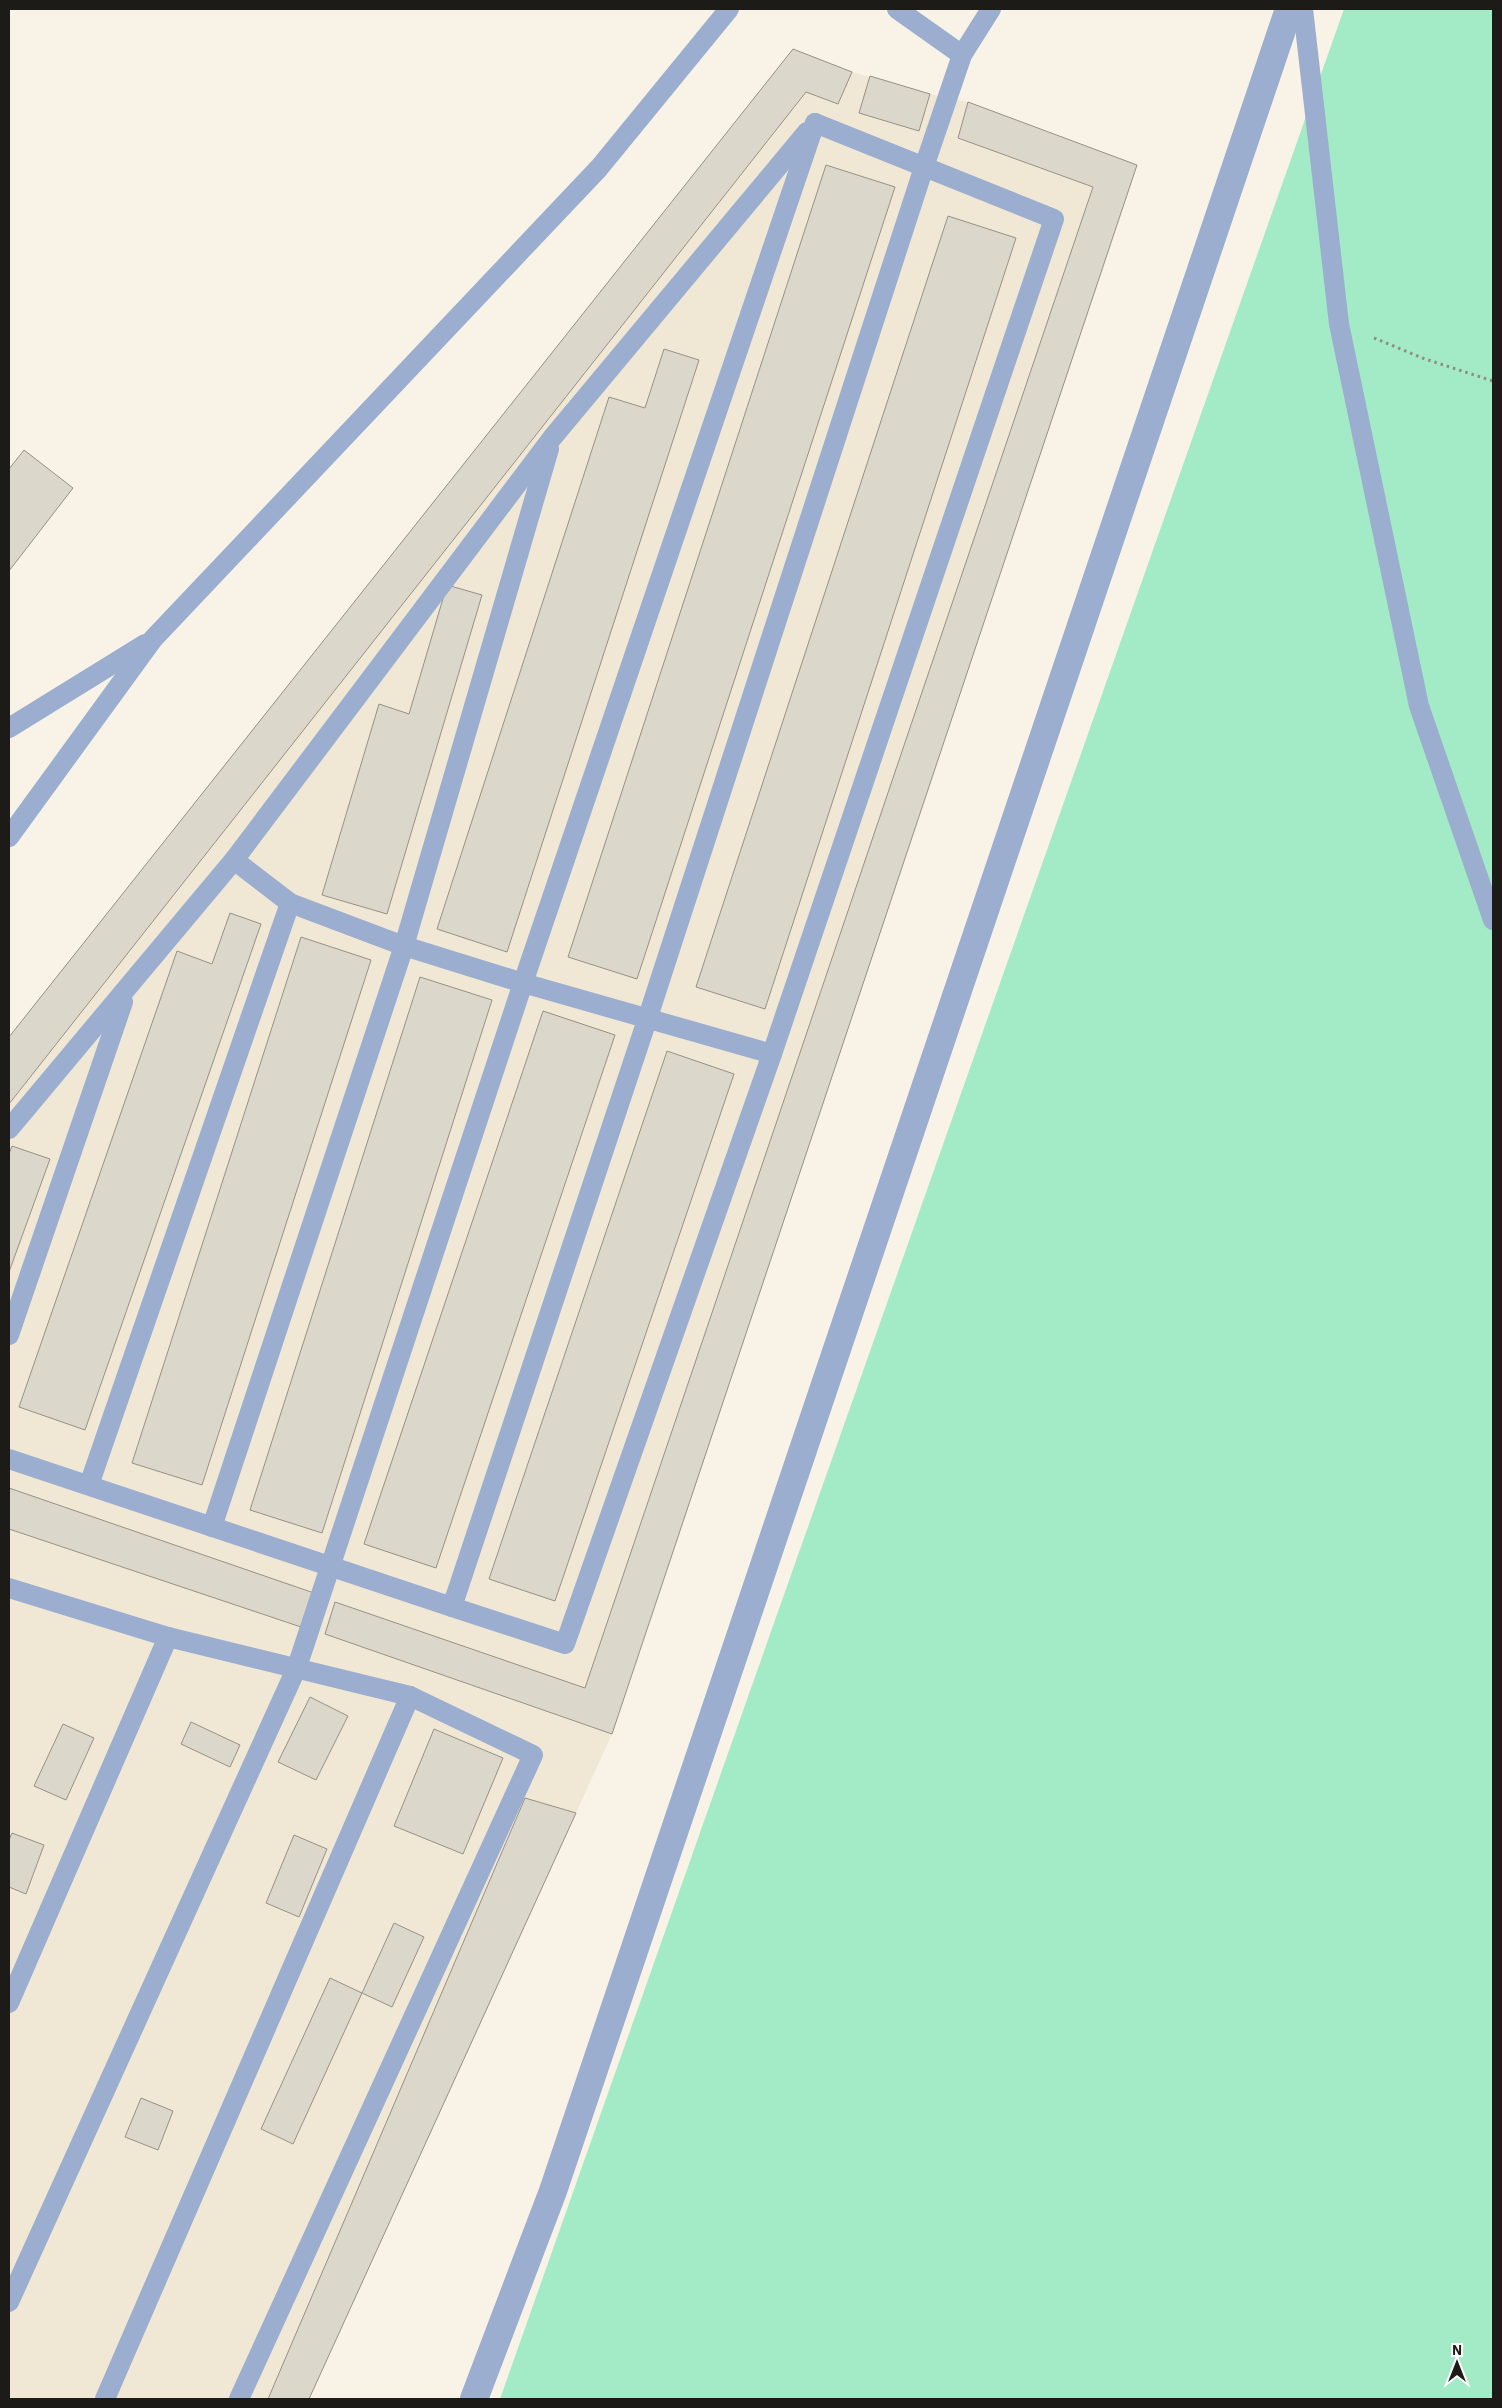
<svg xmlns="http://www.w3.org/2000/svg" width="1502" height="2408" viewBox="0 0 1502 2408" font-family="'IBM Plex Sans',sans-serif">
<rect width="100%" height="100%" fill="#f8f3e6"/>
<polygon fill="#f0e8d4" points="793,49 852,72 930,94 968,102 1137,165 612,1734 309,2399 9,2399 9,1037"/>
<polygon fill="#a3eac7" points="1344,9 1493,9 1493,2399 500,2399"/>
<g fill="#dcd7cb" stroke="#969185">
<polygon points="793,49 852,72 838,104 806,92 9,1104 9,1037"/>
<polygon points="870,76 930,94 919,131 859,113"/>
<polygon points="968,102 1137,165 612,1734 325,1634 335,1602 585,1688 1093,187 958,138"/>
<polygon points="826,165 895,187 637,979 568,957"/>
<polygon points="948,216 1016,238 765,1009 696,987"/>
<polygon points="664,349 699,360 507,952 437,929 609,397 645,408"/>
<polygon points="24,450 73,488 9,571 9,469"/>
<polygon points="447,585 482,595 387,914 322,895 379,704 409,714"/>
<polygon points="230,913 261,924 85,1430 19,1407 177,951 212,964"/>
<polygon points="301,937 371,960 202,1485 132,1463"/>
<polygon points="420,977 492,1000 322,1533 250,1510"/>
<polygon points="543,1011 615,1035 436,1568 364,1544"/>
<polygon points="667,1051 734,1074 555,1601 489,1579"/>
<polygon points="12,1146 50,1159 9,1272 9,1154"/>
<polygon points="9,1488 314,1593 301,1627 9,1529"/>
<polygon points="310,1697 348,1716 316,1780 278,1762"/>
<polygon points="191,1722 240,1745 230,1767 181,1744"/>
<polygon points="63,1724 94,1738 66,1800 34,1786"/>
<polygon points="434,1729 503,1758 463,1854 394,1826"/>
<polygon points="525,1798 576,1813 309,2399 268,2399"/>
<polygon points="12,1833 44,1845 26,1894 9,1887 9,1840"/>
<polygon points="294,1835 327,1849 299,1917 266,1903"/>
<polygon points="394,1923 424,1937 392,2007 362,1993"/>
<polygon points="330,1978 362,1993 293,2144 261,2129"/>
<polygon points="141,2098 173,2111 158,2150 125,2137"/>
</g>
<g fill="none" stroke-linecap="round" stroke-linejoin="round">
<polyline stroke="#918d85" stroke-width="3" stroke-dasharray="2.5 4" stroke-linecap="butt" points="1374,338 1425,359 1493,381"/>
<g stroke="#9baed0" stroke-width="20">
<polyline points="897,9 962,55"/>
<polyline points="1303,9 1339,324 1419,706 1493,920"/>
<polyline points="9,728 145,644"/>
<polyline points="9,837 153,639 599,168 729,9"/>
<polyline points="234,860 290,903 404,946 523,983 772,1054"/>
<polyline points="9,1129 234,860 552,438 807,132"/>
<polyline points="9,1335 123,1002"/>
<polyline points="9,1459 452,1607 648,1017 924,167 962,55 991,9"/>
<polyline points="89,1485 290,903"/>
<polyline points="212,1527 404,946 549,449"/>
<polyline points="9,1588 168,1637 410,1696 533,1755 239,2399"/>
<polyline points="452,1607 565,1644 772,1054 1054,219 815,123"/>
<polyline points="9,2003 168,1637"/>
<polyline points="9,2302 297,1667 523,983 815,123"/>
<polyline points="105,2399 410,1696"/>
</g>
<polyline stroke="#9baed0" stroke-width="28" points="474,2399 553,2191 1289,9"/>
</g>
<rect width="1502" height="2408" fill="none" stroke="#1d1b17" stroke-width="20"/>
<g transform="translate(1457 2363)" stroke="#ffffff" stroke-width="4" paint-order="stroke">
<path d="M0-4L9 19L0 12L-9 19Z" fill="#1d1b17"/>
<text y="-8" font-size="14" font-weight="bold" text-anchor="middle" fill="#1d1b17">N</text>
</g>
</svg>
